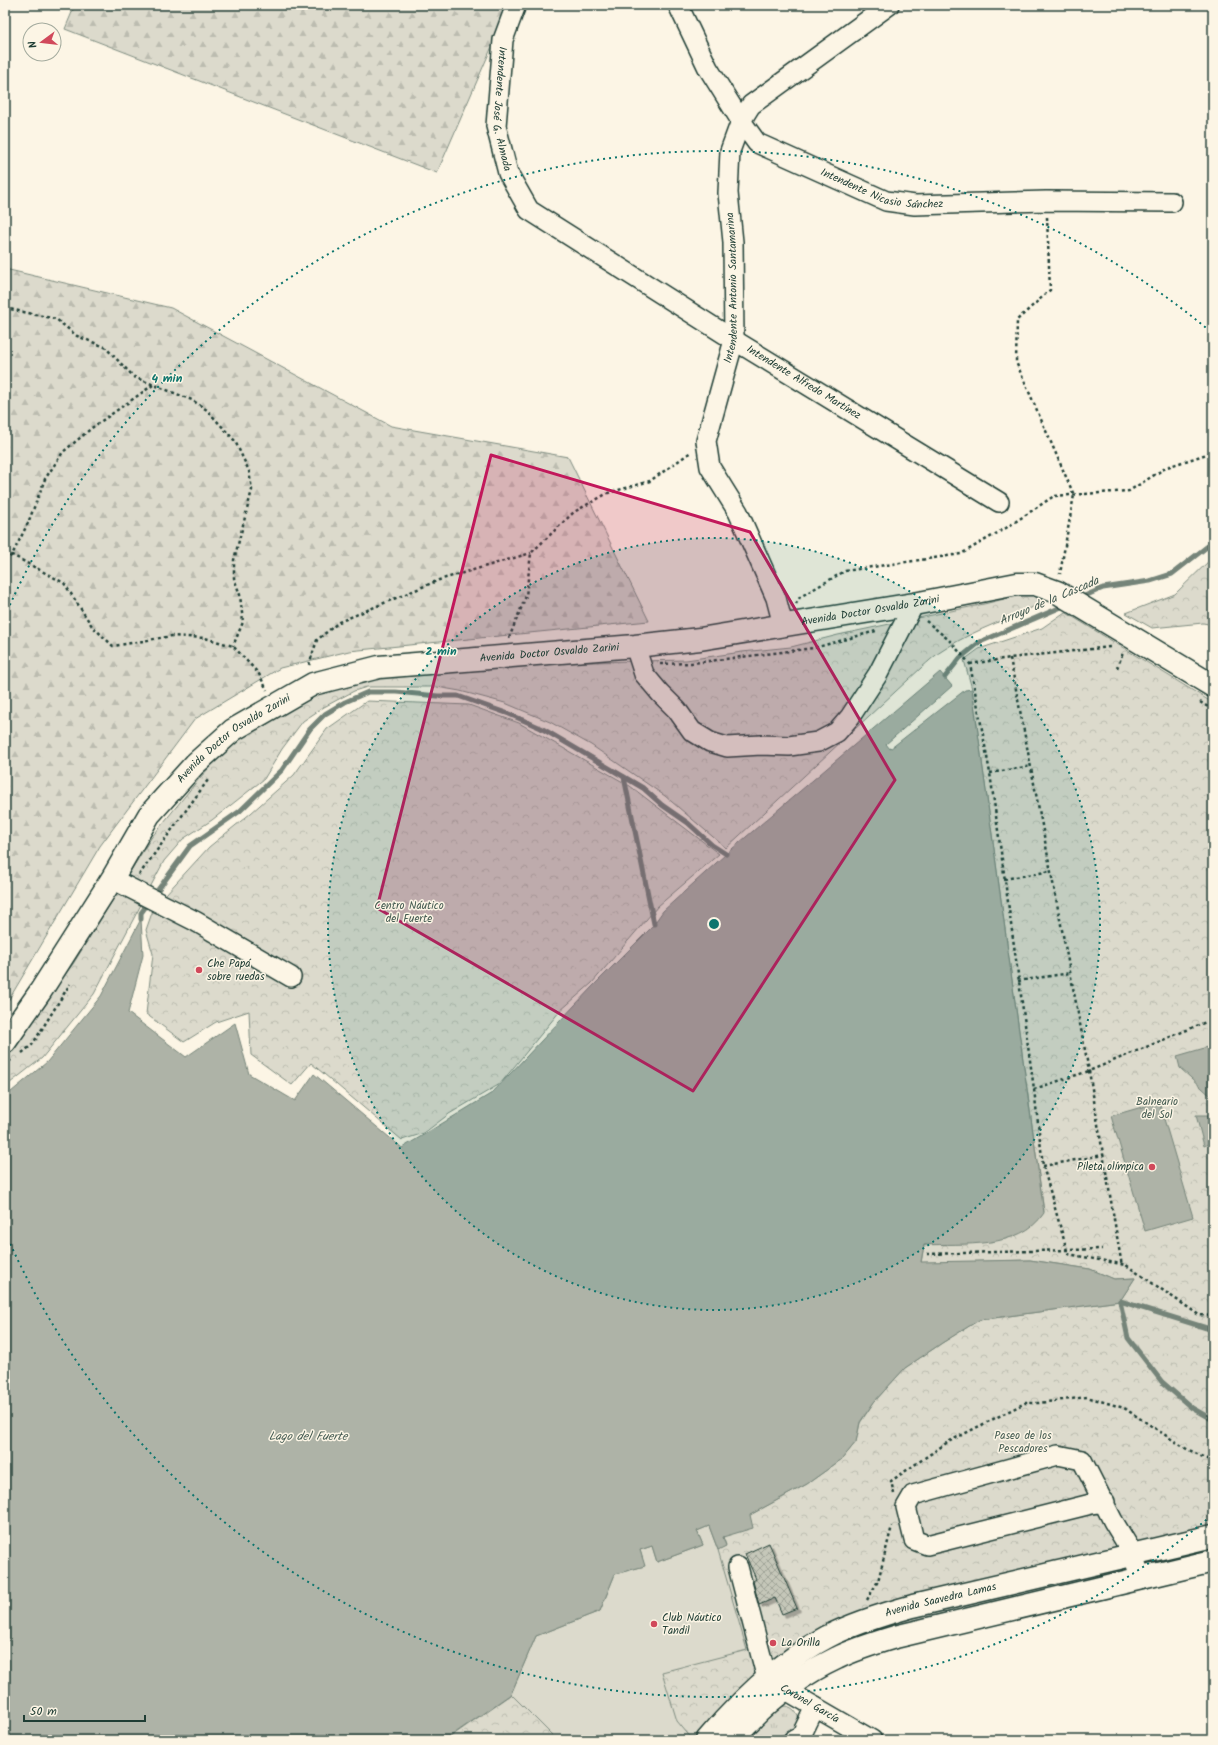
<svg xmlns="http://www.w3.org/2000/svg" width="1218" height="1745" viewBox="0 0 1218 1745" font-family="Kalam,sans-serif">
<defs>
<pattern id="grass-tufts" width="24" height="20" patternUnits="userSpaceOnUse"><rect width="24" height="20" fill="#dcdacc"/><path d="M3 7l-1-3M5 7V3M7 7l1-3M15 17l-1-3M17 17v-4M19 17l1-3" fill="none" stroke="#bcbcb0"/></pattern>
<pattern id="forest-firs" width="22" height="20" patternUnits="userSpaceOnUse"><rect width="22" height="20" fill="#dcdacc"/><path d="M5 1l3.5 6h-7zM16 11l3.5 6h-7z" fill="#bcbcb0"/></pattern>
<pattern id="park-crowns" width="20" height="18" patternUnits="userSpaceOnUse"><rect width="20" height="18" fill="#dcdacc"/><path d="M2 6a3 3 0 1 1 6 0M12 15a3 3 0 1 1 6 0" fill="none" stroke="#bcbcb0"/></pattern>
<pattern id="building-cross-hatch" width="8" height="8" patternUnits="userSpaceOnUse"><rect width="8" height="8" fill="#c5c7b9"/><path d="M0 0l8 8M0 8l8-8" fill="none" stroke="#9fa397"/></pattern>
<filter id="shadow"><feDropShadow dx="3.5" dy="3.5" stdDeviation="0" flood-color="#0004"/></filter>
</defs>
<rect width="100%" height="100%" fill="#fcf5e5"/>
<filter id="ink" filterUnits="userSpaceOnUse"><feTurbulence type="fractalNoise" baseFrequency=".025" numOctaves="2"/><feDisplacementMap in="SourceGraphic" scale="8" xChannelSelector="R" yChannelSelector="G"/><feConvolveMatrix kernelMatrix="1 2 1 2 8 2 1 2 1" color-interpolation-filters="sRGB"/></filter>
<g filter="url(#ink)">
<g fill="url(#grass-tufts)" stroke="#7e8c80">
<polygon points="1112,1570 1113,1574 798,1668 830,1646 862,1632 903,1620"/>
<path d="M785,1706C793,1707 796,1711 799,1719L794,1730L771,1740H747L780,1707Z"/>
</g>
<g fill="url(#forest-firs)" stroke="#7e8c80">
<polygon points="75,5 510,5 437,173 65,29"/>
<polygon points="5,269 171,308 391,426 568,457 649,621 349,651 280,668 195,719 100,846 5,1006"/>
</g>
<g fill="url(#park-crowns)" stroke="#7e8c80">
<polygon points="1213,557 1213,625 1203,623 1152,628 1126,613 1175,594"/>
<path d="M1033,594L1047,600C1014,618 976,628 945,649C936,654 928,662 921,668L726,848L665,796L591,745L550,722L505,703L460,691L437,687H367L354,691L324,707L303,721L282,749L264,779L212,820L183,839L164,861L94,994L42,1058L5,1087V1055L73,964L151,838L198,780L230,745L278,715L318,692L355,679L454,669L504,668L544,663L686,660L742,652L791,647L838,635L984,604L1012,597Z"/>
<polygon points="1065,612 1213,703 1213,1531 887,1604 699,1740 446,1740 718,1549 726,1545 723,1537 750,1515 807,1484 842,1459 856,1442 860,1423 874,1402 905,1368 942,1343 979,1320 1120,1301 1135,1278 1114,1279 1090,1269 1030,1260 921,1263 924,1245 1005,1239 1013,1236 1044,1212 972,689 964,660 979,649 1042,628"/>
<polygon points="367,701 469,705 519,723 630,786 719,854 658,906 592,983 560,1011 500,1084 449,1114 424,1133 402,1140 311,1063 292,1085 251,1055 249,1011 216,1022 184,1042 146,1014 153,954 146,930 154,907 209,847 251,813 294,775 327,729"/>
</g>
<polygon fill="#dcdacc" stroke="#7e8c80" points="709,1526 718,1550 747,1650 662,1672 677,1721 692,1739 557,1740 511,1694 536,1636 600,1611 615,1574 644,1566 640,1550 652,1546 657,1562 703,1545 697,1531"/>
<g fill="#aeb3a7" stroke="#758479">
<path d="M940,672L952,686L886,744L890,749L965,690L972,689L1044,1213C1020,1250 963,1243 924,1245L921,1262L1030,1260L1090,1269L1114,1279L1135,1278L1120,1301L979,1320L942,1343L905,1368L874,1402L860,1422L856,1442L842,1459L807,1484L750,1515L753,1528L723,1537L726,1546L718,1550L709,1526L697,1531L703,1545L657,1562L652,1546L640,1550L645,1566L615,1574L600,1611L536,1636L511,1694L445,1740H5V1097L47,1062L101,996L141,919L143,955L128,1013L186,1057L235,1023L249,1074L295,1101L314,1074L402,1148L492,1093L592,987L651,928L663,911L726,854Z"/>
<polygon points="1208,1047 1213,1049 1213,1098 1180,1068 1177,1056"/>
<polygon points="1159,1102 1193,1217 1145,1231 1111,1116"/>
<polygon points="1213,1109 1213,1142 1204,1146 1196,1115 1209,1115"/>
</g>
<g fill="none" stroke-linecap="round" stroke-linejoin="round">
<g stroke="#758479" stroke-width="5">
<polyline points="1080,598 1103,588 1150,581 1172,574 1213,542"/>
<polyline points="945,677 960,658 980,642 1066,605"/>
<polyline points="624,777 654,924"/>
<polyline points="141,919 141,913 190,846 240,811 282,770 310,729 325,714 345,702 368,692 396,692 438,696 458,696 509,714 541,728 643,788 662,805 688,823 712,845 726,854"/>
<polyline points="1120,1301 1128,1338 1162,1382 1192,1408 1213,1420"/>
<polyline points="1120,1301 1213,1330"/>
</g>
</g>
<polygon fill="url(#building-cross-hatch)" stroke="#1f3d34" filter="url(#shadow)" points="769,1543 797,1608 782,1614 775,1598 759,1605 753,1581 756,1579 745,1554"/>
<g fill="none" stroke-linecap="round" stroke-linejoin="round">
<defs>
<g id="minor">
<path id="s1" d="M516,5L503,40L496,126L508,173L529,210L734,340L999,502"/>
<path id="s2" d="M678,5L708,68L741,121L757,143L886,201L915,205L1046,201L1172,202"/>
<path id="s3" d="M783,625L776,598L738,512L710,467L706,441L734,340L733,242L728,193L730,151L741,121L751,105L889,5"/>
<polyline points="635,646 644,674 660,693 677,710 692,731 710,742 727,747 761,745 789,746 818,742 837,732 850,717 878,674 914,604"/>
<polyline points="112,879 195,921 291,977"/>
<polyline points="1105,1502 1091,1504 927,1545 914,1540 906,1507 913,1495 1058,1455 1082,1460 1113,1521 1133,1554 1140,1578"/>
<path id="s4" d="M738,1567L767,1679L872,1740"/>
<polyline points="799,1740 815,1707"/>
</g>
<g id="major">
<path id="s5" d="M5,1042L40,992L112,879L149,815L195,764L233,730L313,684L379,667L635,646L700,639L914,604L1017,584H1035L1057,592L1213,686"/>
<path id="s6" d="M707,1740C741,1700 780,1662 827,1637C854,1623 884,1614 913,1606L1213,1536"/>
<path d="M732,1740C761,1706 796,1677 837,1658C855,1649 875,1643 895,1637L1213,1561"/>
<polyline points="795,1740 800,1738"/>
</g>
</defs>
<use href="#minor" stroke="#1f3d34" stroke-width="22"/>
<use href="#major" stroke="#1f3d34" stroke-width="25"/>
<g stroke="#1f3d34" stroke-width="2.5" stroke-dasharray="3 3" stroke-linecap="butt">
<polyline points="1047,217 1050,290 1017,320 1016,362 1074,495 1060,574"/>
<polyline points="5,308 56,319 77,336 105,347 134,377 192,400 207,410 235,441 249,471 252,490 234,560 234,578 240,595 243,622 233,646"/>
<polyline points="5,556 12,555 64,583 92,626 113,646 172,636 205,638 233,646 259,674 267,690"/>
<polyline points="5,561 12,555 28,523 45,479 63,452 93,427 153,385"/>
<polyline points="796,604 800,597 845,571 961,554 1006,528 1054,496 1129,491 1167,467 1213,452"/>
<polyline points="926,621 949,640 970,664 990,773 1034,1089 1043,1166 1068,1254 1126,1265 1199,1315 1213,1316"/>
<polyline points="509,638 526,596 531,553 574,512 608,493 650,481 691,452"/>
<polyline points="1010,658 1089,1071 1122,1266"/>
<polyline points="660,664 693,663 814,648 876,631"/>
<polyline points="970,664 1010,658 1110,647"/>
<polyline points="309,665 317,640 339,622 439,580 531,553"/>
<polyline points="1117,668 1123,653"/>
<polyline points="1200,702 1213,710"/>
<polyline points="990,773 1031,766"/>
<polyline points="139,875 208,780"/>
<polyline points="1004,879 1051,871"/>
<polyline points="1018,981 1070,973"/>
<polyline points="22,1053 32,1045 70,984"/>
<polyline points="5,1065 11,1060"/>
<polyline points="1034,1089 1089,1071 1213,1019"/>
<polyline points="1043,1166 1103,1155"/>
<polyline points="927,1254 1102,1249"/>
<polyline points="894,1494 891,1481 948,1442 1025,1403 1039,1403 1087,1397 1124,1408 1185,1448 1213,1462"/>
<polyline points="867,1600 878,1581 892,1526"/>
</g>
<use href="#minor" stroke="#fcf5e5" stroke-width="19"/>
<use href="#major" stroke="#fcf5e5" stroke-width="22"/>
</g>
</g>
<path fill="#c2185b" fill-opacity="0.2" stroke="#c2185b" stroke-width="3" stroke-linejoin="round" d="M491,455L750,532L895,780L693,1091L377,908Z"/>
<circle cx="714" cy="924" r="386" fill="#0f766e" fill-opacity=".12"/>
<g fill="none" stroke="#0f766e" stroke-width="2" stroke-dasharray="2 4">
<circle cx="714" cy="924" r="386"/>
<path d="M1211 1516A773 773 0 0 1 5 1232M5 616A773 773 0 0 1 1211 332"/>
</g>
<g fill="#d1495b" stroke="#fcf5e5" stroke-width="1.5">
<circle cx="199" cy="970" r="4"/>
<circle cx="1152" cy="1167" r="4"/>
<circle cx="654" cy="1624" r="4"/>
<circle cx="773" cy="1643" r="4"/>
</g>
<g text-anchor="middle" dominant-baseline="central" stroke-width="3" stroke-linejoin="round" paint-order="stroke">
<g font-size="11" fill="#1f3d34" stroke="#fcf5e5">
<text stroke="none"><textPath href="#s1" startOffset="107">Intendente José G. Almada</textPath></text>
<text stroke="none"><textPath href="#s2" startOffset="294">Intendente Nicasio Sánchez</textPath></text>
<text stroke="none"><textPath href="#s3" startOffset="358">Intendente Antonio Santamarina</textPath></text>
<text stroke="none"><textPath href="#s1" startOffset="539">Intendente Alfredo Martínez</textPath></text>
<text stroke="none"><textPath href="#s5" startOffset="1044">Avenida Doctor Osvaldo Zarini</textPath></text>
<text stroke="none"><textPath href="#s5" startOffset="720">Avenida Doctor Osvaldo Zarini</textPath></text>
<text stroke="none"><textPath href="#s5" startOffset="384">Avenida Doctor Osvaldo Zarini</textPath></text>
<text stroke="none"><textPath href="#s6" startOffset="279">Avenida Saavedra Lamas</textPath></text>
<text stroke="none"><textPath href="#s4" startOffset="165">Coronel García</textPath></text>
</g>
<g font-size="11" fill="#455c52" stroke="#fcf5e5">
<text x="409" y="906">Centro Náutico<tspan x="409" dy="13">del Fuerte</tspan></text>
<text x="1157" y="1102">Balneario<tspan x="1157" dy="13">del Sol</tspan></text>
<text x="1023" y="1436">Paseo de los<tspan x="1023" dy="13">Pescadores</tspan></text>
</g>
<g font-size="11" fill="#1f3d34" stroke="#fcf5e5" text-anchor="start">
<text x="207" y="964">Che Papá<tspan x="207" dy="13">sobre ruedas</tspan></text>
<text x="1144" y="1167" text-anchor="end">Pileta olímpica</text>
<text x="662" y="1618">Club Náutico<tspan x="662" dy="13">Tandil</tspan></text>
<text x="781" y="1643">La Orilla</text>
</g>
<g font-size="12" font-style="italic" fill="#435a51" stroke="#fcf5e5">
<text transform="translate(1049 601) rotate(-23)">Arroyo de la Cascada</text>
<text x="308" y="1436">Lago del Fuerte</text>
</g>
</g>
<circle cx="714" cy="924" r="6" fill="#0f766e" stroke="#fcf5e5" stroke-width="2"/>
<g font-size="12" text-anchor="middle" font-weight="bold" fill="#0f766e" stroke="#fcf5e5" stroke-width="3" stroke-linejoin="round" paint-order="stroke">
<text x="167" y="382">4 min</text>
<text x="441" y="655">2 min</text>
</g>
<rect width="1218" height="1745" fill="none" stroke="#fcf5e5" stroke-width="20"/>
<rect x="10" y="10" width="1198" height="1725" fill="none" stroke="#1f3d34" stroke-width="1.5" filter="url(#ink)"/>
<g transform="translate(42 42) rotate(255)"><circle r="19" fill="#fcf5e5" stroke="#a4ab9e"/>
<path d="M0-3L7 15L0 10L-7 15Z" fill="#d1495b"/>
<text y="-6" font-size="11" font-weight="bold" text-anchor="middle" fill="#1f3d34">N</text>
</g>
<path d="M24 1715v6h121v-6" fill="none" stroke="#1f3d34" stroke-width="2"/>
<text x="30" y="1715" font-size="12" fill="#1f3d34" stroke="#fcf5e5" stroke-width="3" paint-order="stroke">50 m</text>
</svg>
